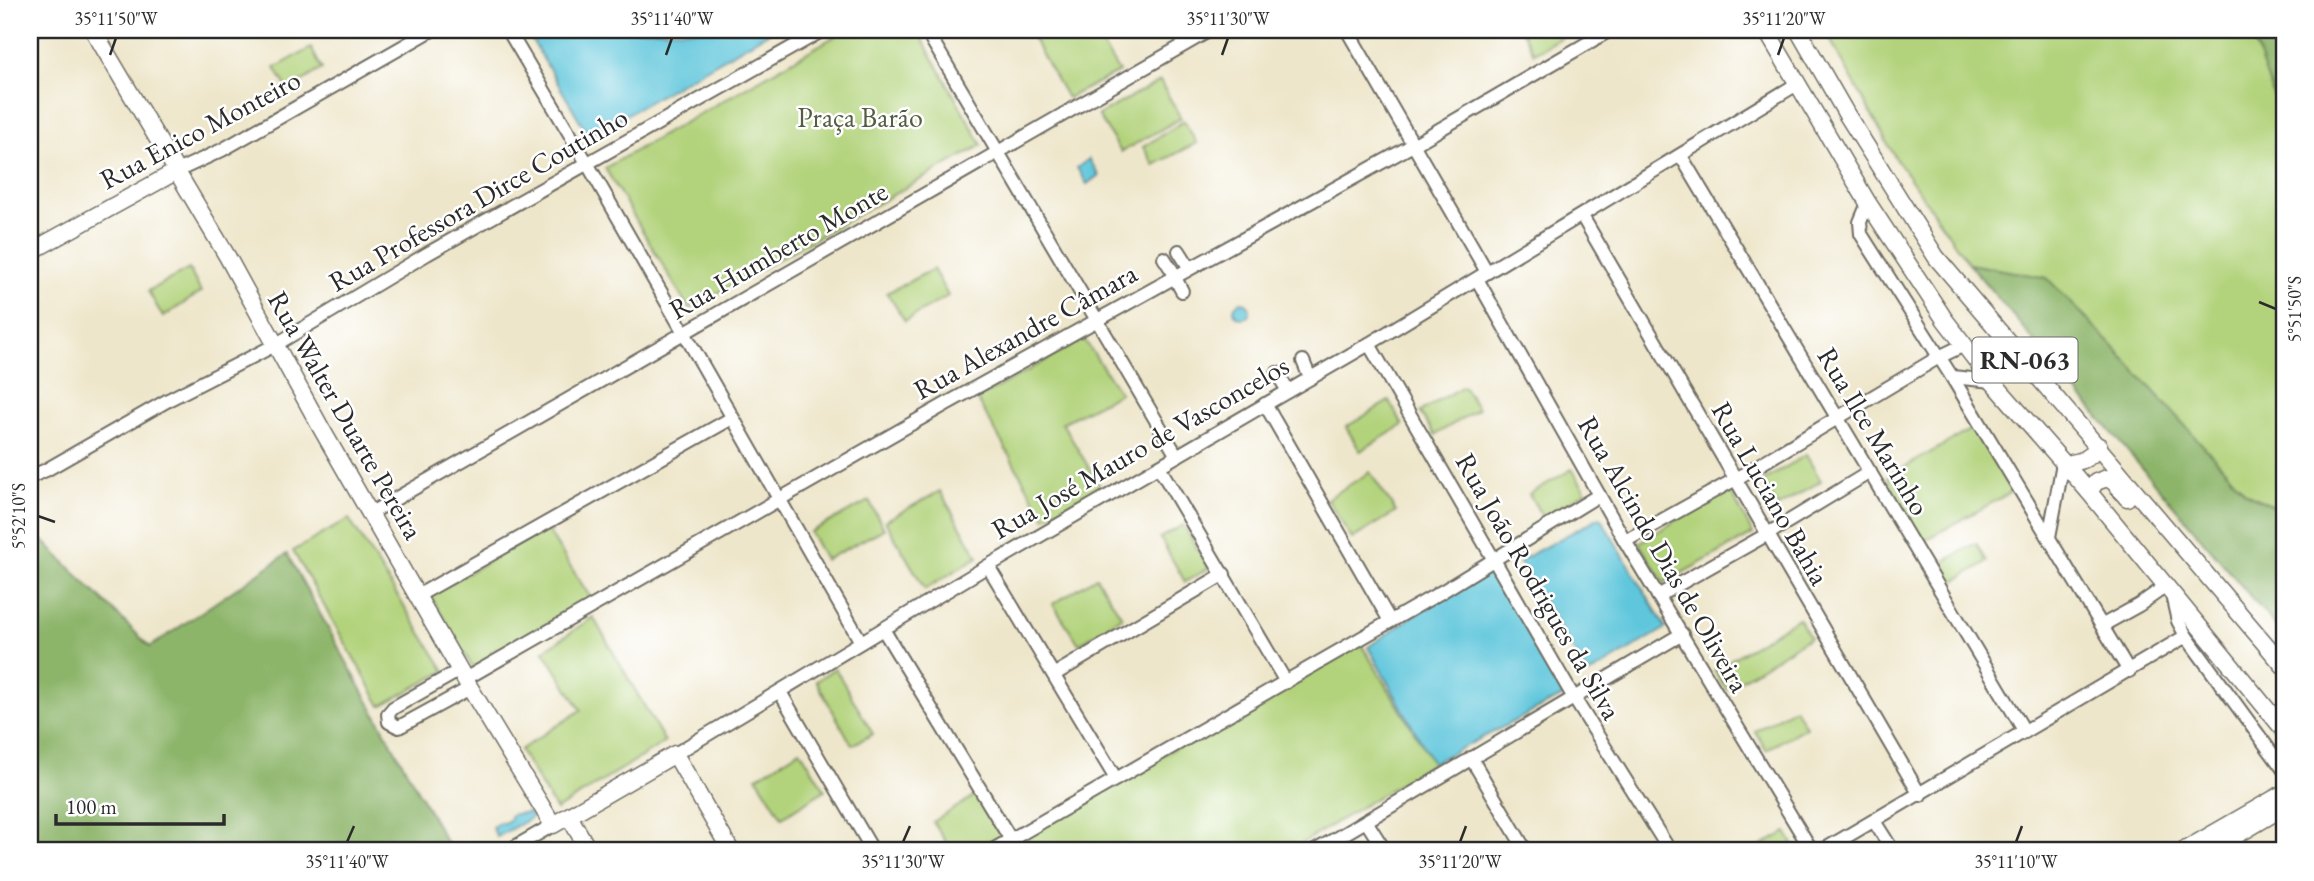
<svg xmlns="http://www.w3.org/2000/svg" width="2314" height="881" viewBox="0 0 2314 881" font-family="'EB Garamond',serif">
<rect width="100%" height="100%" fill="#fff"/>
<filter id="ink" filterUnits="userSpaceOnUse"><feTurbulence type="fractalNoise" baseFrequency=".0143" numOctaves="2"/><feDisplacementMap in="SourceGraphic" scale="14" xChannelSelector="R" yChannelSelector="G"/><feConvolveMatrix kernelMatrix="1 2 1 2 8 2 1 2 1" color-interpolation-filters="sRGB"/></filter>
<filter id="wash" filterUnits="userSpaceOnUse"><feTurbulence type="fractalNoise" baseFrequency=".00686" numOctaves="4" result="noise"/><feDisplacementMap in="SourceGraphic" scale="28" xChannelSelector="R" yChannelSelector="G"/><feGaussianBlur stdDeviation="1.57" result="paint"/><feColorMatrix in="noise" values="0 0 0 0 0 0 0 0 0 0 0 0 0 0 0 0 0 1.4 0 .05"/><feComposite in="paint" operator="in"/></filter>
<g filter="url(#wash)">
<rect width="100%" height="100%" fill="#eee6ca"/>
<g fill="#b2d37b" stroke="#6e7f53" stroke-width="2">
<polygon points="846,30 917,30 982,145 689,309 605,168"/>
<polygon points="1028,30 1093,30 1119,72 1067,98"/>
<polygon points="1521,30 1573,30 1534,53"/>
<polygon points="1825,30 2250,30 2284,125 2284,511 2247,494 2047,278 1969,264 1895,157"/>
<polygon points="311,48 322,69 288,90 275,68"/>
<polygon points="1160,81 1181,118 1121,152 1098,115"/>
<polygon points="1184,121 1197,143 1154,165 1143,147"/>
<polygon points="189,269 201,292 163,317 148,291"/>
<polygon points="933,269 948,296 905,321 887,293"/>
<polygon points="1084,339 1120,393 1062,423 1100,486 1045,518 977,399"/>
<polygon points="1463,386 1478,409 1435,435 1420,412"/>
<polygon points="1389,401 1403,425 1360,451 1346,427"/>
<polygon points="1973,428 2013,491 1922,542 1888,477"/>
<polygon points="1806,455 1821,481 1778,507 1763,481"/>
<polygon points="1572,469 1586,492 1543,518 1529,494"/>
<polygon points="1370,472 1396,512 1352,539 1327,499"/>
<polygon points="1729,488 1753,534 1664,583 1639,543"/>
<polygon points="940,491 978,557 925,589 885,521"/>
<polygon points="869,501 884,529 825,560 810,532"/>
<polygon points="349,519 445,671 381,706 293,551"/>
<polygon points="1183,525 1209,568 1185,582 1160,538"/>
<polygon points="546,528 592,600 473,668 430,595"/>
<polygon points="1976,543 1987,562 1948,585 1937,566"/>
<polygon points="1096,577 1122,617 1079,644 1053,604"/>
<polygon points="593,617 665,742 556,810 520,750 581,710 544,651"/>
<polygon points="1798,618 1810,637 1726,689 1714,670"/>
<polygon points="1358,639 1433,763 1289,851 1002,851"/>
<polygon points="835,668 873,734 852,745 816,681"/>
<polygon points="1795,708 1806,727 1766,750 1755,731"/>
<polygon points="800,750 825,790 782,817 757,777"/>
<polygon points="976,795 1002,835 975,851 952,851 933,822"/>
<polygon points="1786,832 1797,851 1753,851"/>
</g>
<g fill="#8db56b" stroke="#5c704b" stroke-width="2">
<polygon points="2250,30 2284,30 2284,125"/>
<polygon points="1969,264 2047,278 2111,344 2247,494 2284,511 2284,636"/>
<polygon points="30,528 150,647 287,554 451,851 30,851"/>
</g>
<g fill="#5ec6db" stroke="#447883" stroke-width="2">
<polygon points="526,30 773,30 589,136"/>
<polygon points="1089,159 1099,175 1087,184 1077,168"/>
<circle cx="1242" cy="310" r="8"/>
<polygon points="1600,517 1666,628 1588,675 1519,561"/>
<polygon points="1492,562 1569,693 1433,763 1368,647"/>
<path d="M528,812L532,817L497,837L492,827L500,822L504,823L509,820L511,815C517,812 522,815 528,812Z"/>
</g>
</g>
<g filter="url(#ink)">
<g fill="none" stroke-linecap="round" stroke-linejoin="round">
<defs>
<g id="minor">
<polyline points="508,30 587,163 861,642"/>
<polyline points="926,30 1177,456"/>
<polyline points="1347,30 1487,272"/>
<polyline points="30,32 34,30"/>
<polyline points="1681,156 2025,732"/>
<polyline points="177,171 222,150 432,30"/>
<polyline points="1868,203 1860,222 1861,234 1952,377 2129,671"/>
<polyline points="1582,216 1920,795"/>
<polyline points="1179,251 1189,267"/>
<polyline points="1164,258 1175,275"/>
<polyline points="1174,276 1182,291"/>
<polyline points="1477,279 1625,541 1812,851"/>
<polyline points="1369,344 1574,698 1670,851"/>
<polyline points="1303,361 1310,378"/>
<polyline points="1277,373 1288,391"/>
<polyline points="1952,377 1992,381"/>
<polyline points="1265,404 1390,621"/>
<polyline points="1159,467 1286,682"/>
<polyline points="30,477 46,470 170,399 275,345 427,254 823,30"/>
<polyline points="371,513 1210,30"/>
<polyline points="2049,537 2063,463"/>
<polyline points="1625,541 1734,480 1939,357 1964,345"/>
<polyline points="988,566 1116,779"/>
<polyline points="419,595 732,418"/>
<polyline points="1658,596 1766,535 1870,472"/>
<polyline points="2103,625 2139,605 2166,586"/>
<polyline points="883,629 1011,840"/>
<polyline points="2186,636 2284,770"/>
<polyline points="460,670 393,708 388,714 389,722 399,727 470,688"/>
<polyline points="1055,674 1224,574"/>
<polyline points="465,679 946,404 1413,145 1610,30"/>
<polyline points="780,692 873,851"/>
<polyline points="675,754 988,566 1369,344 1797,84"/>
<polyline points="1471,758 1526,851"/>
<polyline points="1366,821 1385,851"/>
<polyline points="1874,821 1893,851"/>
<polyline points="508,851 553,825"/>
<polyline points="991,851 1443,591 1599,495"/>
<polyline points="1315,851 1682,634"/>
<polyline points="1822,851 2186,636 2178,621 2171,591"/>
</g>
<g id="major">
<polyline points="93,30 227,256 321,428 470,688 553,825 675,754 731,851"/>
<polyline points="1766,30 1868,203 1945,320 1992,381 2089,492 2284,730"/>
<polyline points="1798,30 1847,115 1936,257 2284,666"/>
<polyline points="30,252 177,171"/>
<path d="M2064,464C2081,462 2089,460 2099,446"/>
<polyline points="2089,492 2096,482 2107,478 2114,482 2127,498"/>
<polyline points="569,816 589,851"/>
<polyline points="2183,851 2284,793"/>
<polyline points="2210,851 2284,807"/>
</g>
</defs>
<use href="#minor" stroke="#6f6c63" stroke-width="16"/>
<use href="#major" stroke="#6f6c63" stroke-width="19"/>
<use href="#minor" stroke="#fff" stroke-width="12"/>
<use href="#major" stroke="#fff" stroke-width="16"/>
</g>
</g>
<path fill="none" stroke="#2b2b2b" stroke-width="2.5" d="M110,55L116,38M666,55L672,38M1222,55L1228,38M1778,55L1784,38M2259,302L2276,309M38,516L55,522M347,842L354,826M903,842L910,826M1460,842L1466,826M2016,842L2022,826"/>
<g text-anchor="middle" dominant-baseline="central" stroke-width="5" stroke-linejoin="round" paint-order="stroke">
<rect fill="#fff" stroke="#6b6b6b" stroke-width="2" x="1972.5" y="337.5" width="105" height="45" rx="5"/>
<g font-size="26" font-weight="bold" fill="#2b2b2b">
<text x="2025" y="360">RN-063</text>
</g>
<g font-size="28" fill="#545d43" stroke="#fff">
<text x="860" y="117">Praça Barão</text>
</g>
<g font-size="28" fill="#2b2b2b" stroke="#fff">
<text transform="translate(200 129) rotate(-28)">Rua Enico Monteiro</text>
<text transform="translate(478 199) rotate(-30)">Rua Professora Dirce Coutinho</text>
<text transform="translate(778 250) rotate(-30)">Rua Humberto Monte</text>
<text transform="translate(1025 331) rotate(-29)">Rua Alexandre Câmara</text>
<text transform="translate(346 415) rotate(60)">Rua Walter Duarte Pereira</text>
<text transform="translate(1874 431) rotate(59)">Rua Ilce Marinho</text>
<text transform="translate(1140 447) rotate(-30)">Rua José Mauro de Vasconcelos</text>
<text transform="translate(1771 493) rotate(60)">Rua Luciano Bahia</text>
<text transform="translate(1664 554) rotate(60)">Rua Alcindo Dias de Oliveira</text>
<text transform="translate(1539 586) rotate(60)">Rua João Rodrigues da Silva</text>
</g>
</g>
<rect width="2314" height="881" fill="none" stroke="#fff" stroke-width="77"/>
<path d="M56 814v10h168v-10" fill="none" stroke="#2b2b2b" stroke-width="3.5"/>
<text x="66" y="814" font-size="21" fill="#2b2b2b" stroke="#ffffff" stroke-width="5" paint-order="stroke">100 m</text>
<rect x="38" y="38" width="2238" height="804" fill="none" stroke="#2b2b2b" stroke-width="2.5"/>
<g font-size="18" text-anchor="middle" fill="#2b2b2b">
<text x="116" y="25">35°11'50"W</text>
<text x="672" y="25">35°11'40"W</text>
<text x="1228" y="25">35°11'30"W</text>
<text x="1784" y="25">35°11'20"W</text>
<text transform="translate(2295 309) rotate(-90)" y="6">5°51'50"S</text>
<text transform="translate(19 516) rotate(-90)" y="6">5°52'10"S</text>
<text x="347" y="868">35°11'40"W</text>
<text x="903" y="868">35°11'30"W</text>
<text x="1460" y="868">35°11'20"W</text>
<text x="2016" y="868">35°11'10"W</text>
</g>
</svg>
